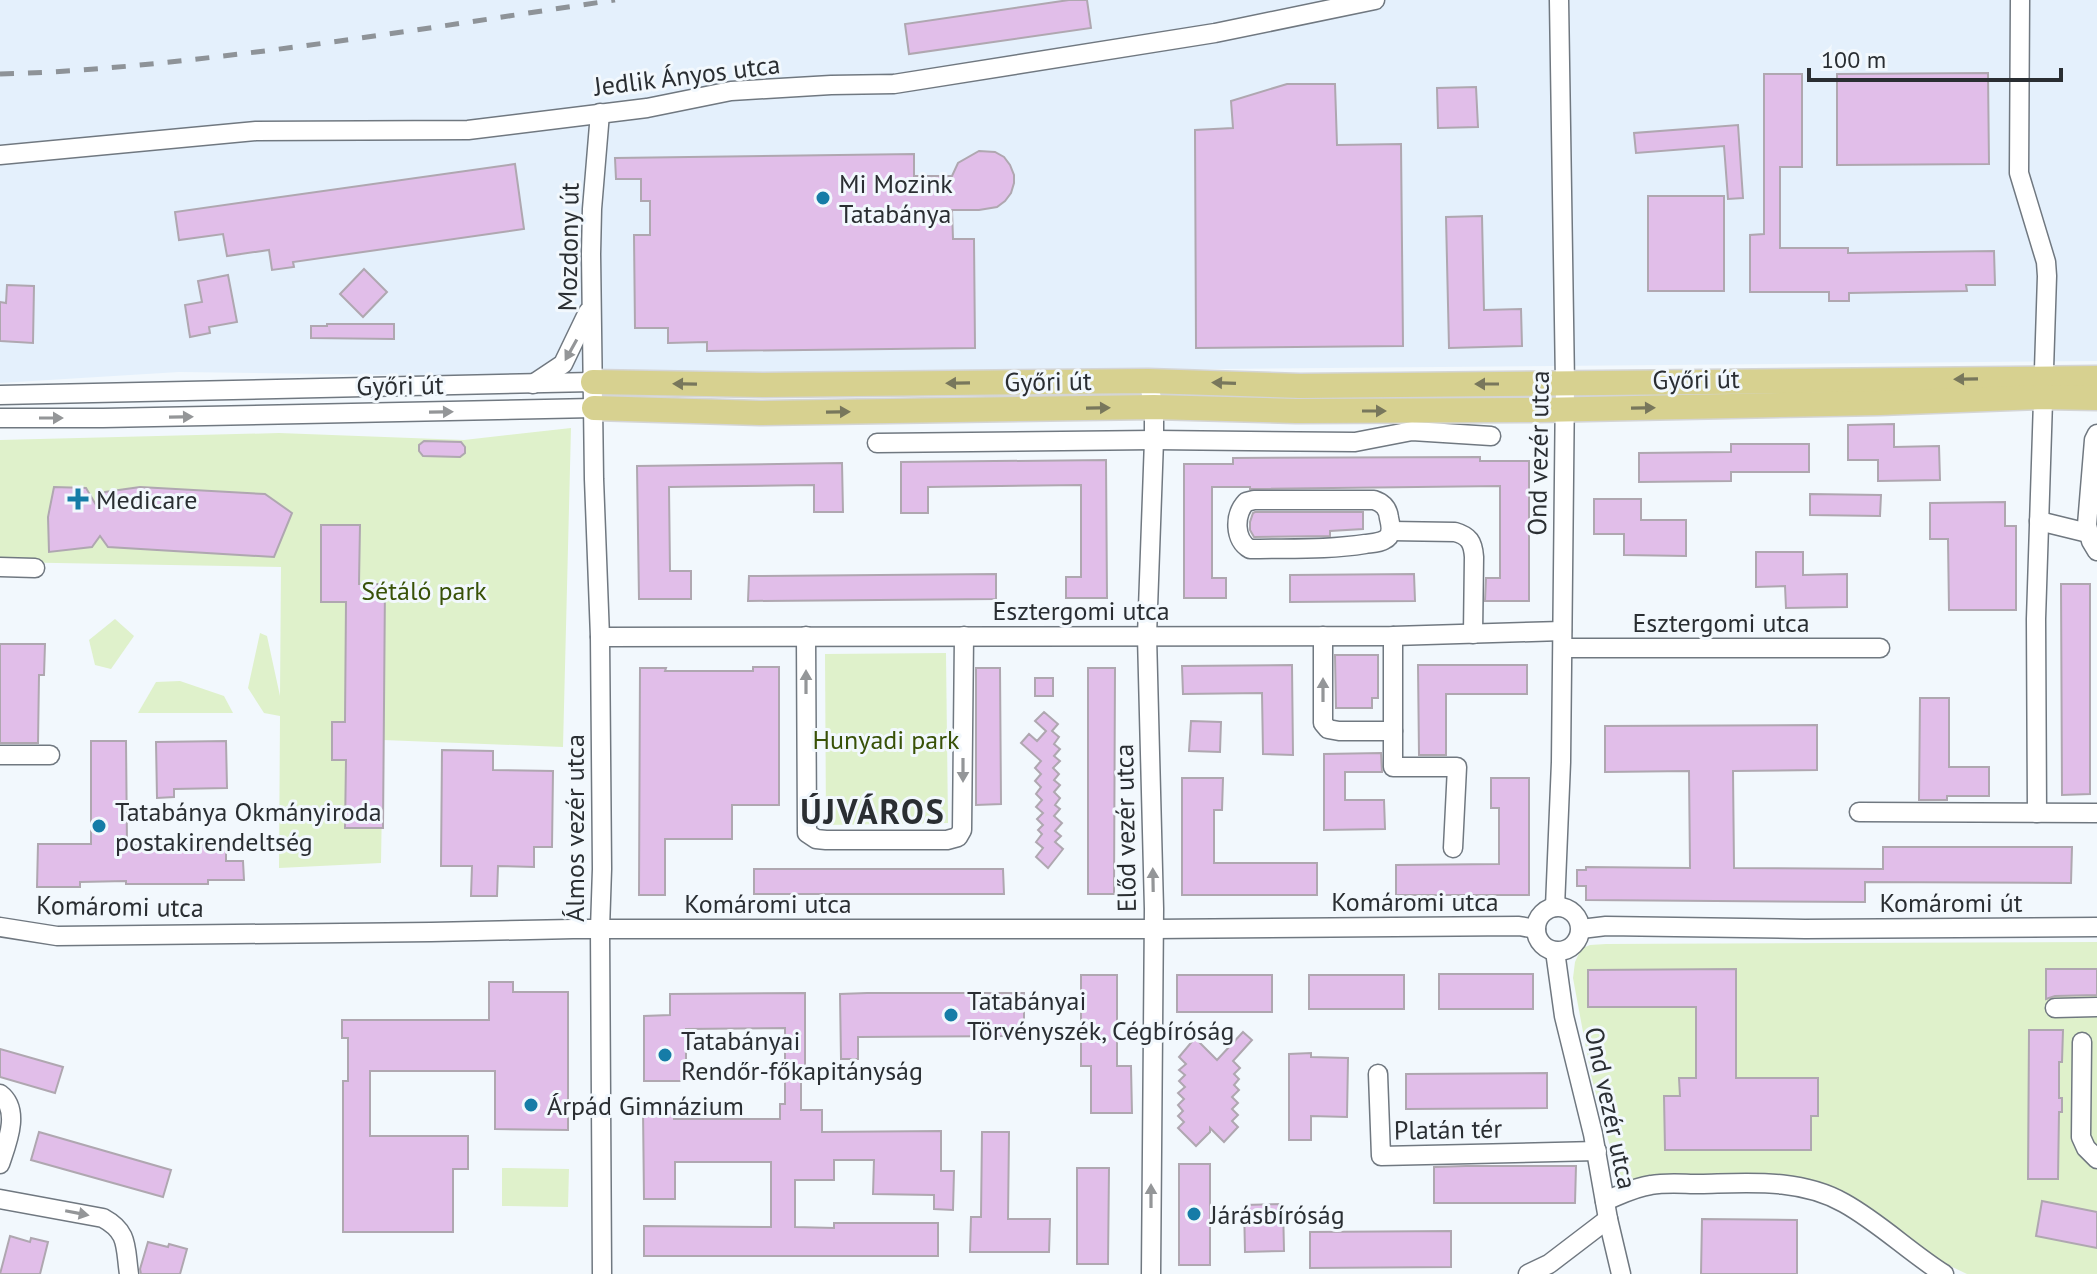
<svg xmlns="http://www.w3.org/2000/svg" width="2097" height="1274" viewBox="0 0 2097 1274" font-family="'PT Sans',sans-serif">
<rect width="100%" height="100%" fill="#f2f8fd"/>
<polygon fill="#e4f0fc" points="0,0 2097,0 2097,361 470,376 179,372 0,383"/>
<g fill="#dff1cb">
<polygon points="571,428 563,747 383,740 381,863 279,868 280,716 264,713 248,688 260,633 267,636 280,696 281,567 0,562 0,440 279,433 464,440"/>
<polygon points="115,619 134,636 111,669 95,665 89,640"/>
<polygon points="946,653 948,823 826,825 825,654"/>
<polygon points="180,681 224,696 233,713 138,713 156,682"/>
<path d="M2097,942V1274H1967L1946,1264L1920,1247L1835,1190C1816,1181 1798,1177 1778,1175L1654,1177L1626,1182L1621,1180L1616,1169L1591,1075L1573,978L1575,962L1581,949L1590,945L1606,944Z"/>
<polygon points="502,1168 569,1169 568,1207 502,1206"/>
</g>
<g fill="#e1bee9" stroke="#afa7b0" stroke-width="2">
<polygon points="1069,0 1087,0 1091,28 909,54 905,24"/>
<polygon points="1988,73 1989,164 1837,165 1837,74"/>
<polygon points="1764,74 1802,74 1802,167 1780,167 1780,248 1848,248 1848,253 1994,251 1995,285 1966,285 1967,291 1849,293 1849,301 1829,301 1829,292 1750,292 1750,235 1764,234"/>
<polygon points="1287,84 1335,84 1337,145 1401,144 1403,346 1196,348 1195,130 1233,128 1231,101"/>
<polygon points="1476,87 1478,127 1438,128 1437,88"/>
<polygon points="1738,125 1743,198 1728,199 1724,146 1636,153 1634,133"/>
<polygon points="979,151 995,152 1004,157 1010,165 1014,175 1014,183 1011,193 1005,201 997,207 979,210 952,210 953,239 974,239 975,348 707,351 707,342 668,343 668,328 635,328 634,235 650,235 650,201 641,201 641,179 616,179 615,158 914,154 914,176 952,176 958,163"/>
<polygon points="515,164 524,229 293,262 294,267 272,270 269,250 227,256 223,234 179,240 175,212"/>
<rect x="1648" y="196" width="76" height="95"/>
<polygon points="1482,216 1484,310 1521,309 1522,346 1449,348 1446,217"/>
<polygon points="364,269 387,292 363,317 340,294"/>
<polygon points="228,275 237,322 209,327 210,333 190,337 185,305 202,302 198,281"/>
<polygon points="7,285 34,286 33,343 0,341 0,302 6,303"/>
<polygon points="327,324 394,324 394,339 311,338 311,326 327,326"/>
<polygon points="1894,424 1894,447 1939,446 1940,480 1878,481 1878,460 1848,460 1848,425"/>
<polygon points="424,441 461,442 465,447 465,453 460,457 423,456 419,451 419,445"/>
<polygon points="1731,444 1809,444 1809,472 1731,472 1731,481 1639,482 1639,453 1731,452"/>
<polygon points="1480,457 1480,461 1529,461 1529,601 1485,601 1486,578 1500,578 1500,486 1250,489 1250,487 1212,487 1212,578 1226,578 1226,598 1184,598 1184,464 1233,464 1233,458"/>
<polygon points="1106,460 1107,598 1066,598 1066,577 1081,577 1081,485 928,487 928,513 901,513 901,462"/>
<polygon points="842,463 843,512 814,512 814,485 669,487 670,571 691,571 691,599 639,599 637,466"/>
<polygon points="54,487 86,488 96,505 105,492 140,487 265,494 292,513 274,557 108,547 100,536 92,547 49,552 48,517"/>
<polygon points="1810,494 1881,495 1880,516 1810,515"/>
<polygon points="1594,499 1641,499 1641,520 1686,520 1686,556 1624,555 1624,534 1594,534"/>
<polygon points="2005,502 2005,526 2016,526 2016,610 1949,610 1948,539 1930,539 1930,503"/>
<polygon points="1255,512 1363,512 1363,529 1330,531 1330,536 1254,537 1250,530 1250,522 1253,513"/>
<polygon points="321,525 360,525 359,584 385,584 383,828 345,828 346,760 332,760 332,722 345,722 346,602 321,602"/>
<polygon points="1756,552 1803,552 1803,575 1847,574 1847,607 1786,608 1785,586 1756,587"/>
<polygon points="996,574 996,599 748,601 749,576"/>
<polygon points="1414,574 1415,601 1290,602 1290,575"/>
<polygon points="2061,584 2090,584 2090,794 2062,795"/>
<polygon points="0,644 45,644 44,675 39,675 38,743 0,743"/>
<polygon points="1335,655 1378,655 1378,698 1372,698 1372,708 1336,708"/>
<polygon points="1292,665 1293,755 1263,754 1262,693 1183,694 1182,666"/>
<polygon points="1418,665 1527,665 1527,694 1446,694 1446,755 1419,755"/>
<polygon points="753,667 779,667 779,805 732,805 732,839 665,839 665,895 639,895 640,668 666,668 665,671 753,671"/>
<polygon points="976,668 1000,668 1001,804 976,805"/>
<polygon points="1088,668 1115,668 1114,894 1088,894"/>
<rect x="1035" y="678" width="18" height="18"/>
<polygon points="1920,698 1949,698 1949,767 1989,767 1989,796 1947,796 1947,800 1919,800"/>
<polygon points="1044,712 1058,724 1052,731 1059,737 1054,744 1060,749 1054,756 1060,761 1053,768 1059,774 1054,780 1060,785 1054,792 1060,798 1055,805 1060,809 1054,816 1062,823 1055,831 1061,836 1055,842 1063,849 1048,868 1036,857 1043,848 1036,842 1042,834 1038,830 1043,825 1037,819 1043,813 1036,807 1042,800 1036,794 1041,787 1035,781 1041,774 1035,768 1041,761 1021,743 1029,734 1037,741 1046,731 1035,721"/>
<polygon points="1191,721 1221,722 1220,752 1189,751"/>
<polygon points="1817,725 1817,770 1733,771 1734,868 1883,869 1883,847 2072,847 2071,883 1865,882 1865,902 1586,900 1586,886 1577,886 1577,870 1586,870 1586,867 1690,868 1689,771 1605,772 1605,726"/>
<polygon points="91,741 126,741 127,845 226,845 226,861 243,861 244,880 208,880 208,884 126,884 126,881 80,882 80,887 37,887 38,844 91,844"/>
<polygon points="226,741 227,788 174,789 174,797 157,798 156,742"/>
<polygon points="442,750 493,751 493,770 553,771 552,847 534,847 534,867 498,866 497,896 471,896 472,866 441,866"/>
<polygon points="1381,753 1382,772 1345,772 1345,800 1384,800 1385,829 1324,830 1324,754"/>
<polygon points="1182,778 1223,778 1222,810 1214,810 1214,863 1317,863 1317,895 1182,895"/>
<polygon points="1491,778 1529,778 1529,895 1396,895 1396,865 1499,864 1499,808 1491,808"/>
<polygon points="754,869 1003,869 1004,894 754,894"/>
<polygon points="1736,969 1736,1078 1818,1078 1818,1116 1811,1116 1811,1150 1665,1150 1664,1096 1680,1096 1679,1078 1696,1078 1696,1007 1588,1007 1588,970"/>
<polygon points="2046,969 2097,969 2097,995 2055,996 2046,999"/>
<rect x="1439" y="974" width="94" height="35"/>
<polygon points="1081,975 1117,975 1117,1066 1131,1066 1132,1113 1091,1113 1091,1066 1081,1066"/>
<rect x="1177" y="975" width="95" height="37"/>
<rect x="1309" y="975" width="95" height="34"/>
<polygon points="489,982 513,982 513,992 568,992 568,1130 495,1129 495,1071 370,1071 370,1136 468,1136 468,1169 453,1169 453,1232 343,1232 343,1081 348,1081 348,1038 342,1038 342,1020 489,1020"/>
<polygon points="805,993 805,1081 801,1082 801,1110 822,1110 822,1132 941,1131 941,1171 954,1171 953,1210 934,1209 934,1195 873,1194 874,1160 834,1160 834,1180 795,1180 795,1227 834,1228 834,1223 938,1223 938,1256 644,1256 644,1226 771,1227 771,1162 675,1162 675,1199 644,1199 643,1110 674,1110 674,1119 780,1119 780,1104 785,1104 785,1028 686,1029 686,1081 644,1081 644,1016 670,1015 670,994"/>
<polygon points="867,993 1024,993 1024,1036 858,1037 858,1059 841,1059 840,994"/>
<polygon points="2029,1030 2063,1030 2062,1062 2059,1062 2059,1098 2062,1098 2062,1112 2059,1112 2058,1179 2028,1179"/>
<polygon points="1243,1032 1252,1040 1233,1061 1240,1068 1234,1074 1239,1079 1234,1085 1239,1090 1232,1097 1238,1103 1232,1109 1238,1115 1232,1121 1238,1127 1224,1142 1210,1128 1210,1132 1196,1146 1178,1128 1184,1122 1178,1116 1183,1111 1178,1105 1184,1099 1178,1093 1185,1087 1179,1081 1185,1075 1179,1070 1186,1064 1179,1057 1195,1038 1217,1060"/>
<polygon points="0,1049 63,1067 55,1093 0,1077"/>
<polygon points="1311,1053 1311,1057 1348,1058 1347,1117 1311,1116 1311,1140 1289,1140 1289,1054"/>
<polygon points="1547,1073 1547,1108 1406,1109 1406,1074"/>
<polygon points="39,1132 171,1170 163,1197 31,1160"/>
<polygon points="982,1132 1009,1132 1008,1219 1050,1219 1049,1252 970,1252 971,1217 981,1217"/>
<rect x="1179" y="1164" width="31" height="101"/>
<polygon points="1466,1166 1576,1166 1575,1203 1434,1203 1434,1167"/>
<polygon points="1077,1168 1109,1168 1108,1264 1077,1264"/>
<polygon points="2042,1201 2097,1212 2097,1248 2036,1236"/>
<polygon points="1283,1204 1284,1251 1245,1252 1244,1205"/>
<polygon points="1702,1219 1797,1220 1797,1274 1701,1274"/>
<polygon points="1451,1231 1451,1267 1310,1268 1310,1232"/>
<polygon points="10,1236 30,1242 31,1238 48,1242 40,1274 0,1274"/>
<polygon points="148,1242 168,1247 169,1244 187,1249 180,1274 141,1274 140,1269"/>
</g>
<g fill="none" stroke-linecap="round" stroke-linejoin="round">
<defs>
<g id="minor">
<polyline points="2020,0 2019,173 2046,262 2047,276 2036,619 2037,813"/>
<polyline points="600,113 592,209 591,254 594,479 600,637 602,869 600,929 602,1274"/>
<polyline points="0,155 256,131 468,130 647,108 731,91 831,85 894,84 1215,33 1375,0"/>
<polyline points="1148,381 1154,407 1154,440 1147,636 1154,909 1151,1274"/>
<polyline points="533,384 563,364 588,312"/>
<polyline points="0,395 593,382"/>
<polyline points="0,418 103,418 594,408"/>
<polyline points="2097,434 2094,440 2087,525 2091,541 2097,551"/>
<polyline points="877,443 1154,440 1355,442 1412,431 1491,436"/>
<path d="M1254,500H1374C1383,503 1388,508 1389,518C1391,526 1393,536 1384,540C1379,543 1371,543 1365,544C1328,550 1288,548 1250,549C1234,540 1234,515 1246,502Z"/>
<polyline points="2039,521 2088,533"/>
<path d="M1391,531L1455,532C1469,536 1473,542 1474,557L1473,634"/>
<polyline points="0,567 35,568"/>
<polyline points="806,636 807,833 816,839 826,840 947,840 958,837 962,830 964,636"/>
<polyline points="1323,636 1323,723 1328,729 1339,731 1393,731"/>
<polyline points="1393,636 1393,767 1457,767 1453,848"/>
<polyline points="600,637 1393,636 1562,631"/>
<polyline points="1563,648 1880,648"/>
<polyline points="0,755 50,755"/>
<polyline points="1859,812 2097,813"/>
<circle cx="1558" cy="929" r="22"/>
<polyline points="1555,907 1561,762 1565,384 1559,0"/>
<polyline points="0,927 57,936 431,932 573,929 1153,929 1519,926 1536,929"/>
<polyline points="1581,929 1606,926 1805,929 2097,927"/>
<polyline points="1555,951 1564,1016 1593,1134 1608,1219 1621,1274"/>
<polyline points="2055,1008 2097,1007"/>
<polyline points="2082,1042 2081,1137 2086,1148 2097,1159"/>
<polyline points="1378,1074 1381,1156 1597,1151"/>
<path d="M0,1094C21,1110 7,1143 0,1164"/>
<path d="M0,1199L103,1218C129,1232 125,1247 129,1274"/>
<path d="M1605,1201C1620,1195 1635,1187 1651,1185C1667,1182 1684,1184 1700,1184C1749,1183 1800,1178 1844,1203C1880,1223 1909,1252 1944,1274"/>
<polyline points="1528,1274 1549,1264 1608,1219"/>
</g>
<g id="major">
<polyline points="593,382 763,385 1148,381 1300,386 2097,378"/>
<polyline points="594,408 760,413 1154,407 1296,411 1539,410 1880,403 2043,397 2097,398"/>
</g>
</defs>
<use href="#minor" stroke="#707880" stroke-width="21"/>
<use href="#major" stroke="#d4d5d6" stroke-width="27"/>
<use href="#minor" stroke="#fff" stroke-width="18"/>
<use href="#major" stroke="#d7d190" stroke-width="24"/>
<path stroke="#8e9398" stroke-width="5" stroke-dasharray="14 14" stroke-linecap="butt" d="M0,74C83,72 166,63 248,53C371,38 493,18 615,0"/>
</g>
<defs><path id="oneway-solid" d="M-6-.8H1V-3.2L6.5 0L1 3.2V.8H-6Z" transform="scale(2)"/></defs>
<g fill="#949698">
<use href="#oneway-solid" transform="translate(571 350) rotate(119)"/>
<use href="#oneway-solid" transform="translate(441 412) rotate(-1)"/>
<use href="#oneway-solid" transform="translate(181 417) rotate(-1)"/>
<use href="#oneway-solid" transform="translate(51 418)"/>
<use href="#oneway-solid" transform="translate(806 682) rotate(-90)"/>
<use href="#oneway-solid" transform="translate(1323 690) rotate(-90)"/>
<use href="#oneway-solid" transform="translate(963 770) rotate(90)"/>
<use href="#oneway-solid" transform="translate(1153 880) rotate(-91)"/>
<use href="#oneway-solid" transform="translate(1151 1196) rotate(-90)"/>
<use href="#oneway-solid" transform="translate(77 1213) rotate(11)"/>
</g>
<g fill="#78775c">
<use href="#oneway-solid" transform="translate(1966 379) rotate(179)"/>
<use href="#oneway-solid" transform="translate(958 383) rotate(179)"/>
<use href="#oneway-solid" transform="translate(1224 383) rotate(-178)"/>
<use href="#oneway-solid" transform="translate(685 384) rotate(-179)"/>
<use href="#oneway-solid" transform="translate(1487 384) rotate(180)"/>
<use href="#oneway-solid" transform="translate(1098 408) rotate(-1)"/>
<use href="#oneway-solid" transform="translate(1643 408) rotate(-1)"/>
<use href="#oneway-solid" transform="translate(1374 411)"/>
<use href="#oneway-solid" transform="translate(838 412) rotate(-1)"/>
</g>
<g fill="#167ca7" stroke="#f2f8fd" stroke-width="3">
<circle cx="823" cy="198" r="8"/>
<path d="M74 487h8v8h8v8h-8v8h-8v-8h-8v-8h8z"/>
<circle cx="99" cy="826" r="8"/>
<circle cx="951" cy="1015" r="8"/>
<circle cx="665" cy="1055" r="8"/>
<circle cx="531" cy="1105" r="8"/>
<circle cx="1194" cy="1214" r="8"/>
</g>
<g text-anchor="middle" dominant-baseline="central" stroke-width="6" stroke-linejoin="round" paint-order="stroke">
<g font-size="26" fill="#2a2e32" stroke="#f2f8fd">
<text transform="translate(687 75) rotate(-7)">Jedlik Ányos utca</text>
<text transform="translate(568 247) rotate(-89)">Mozdony út</text>
<text transform="translate(1696 379) rotate(-1)">Győri út</text>
<text transform="translate(1048 381) rotate(-1)">Győri út</text>
<text transform="translate(400 385) rotate(-1)">Győri út</text>
<text transform="translate(1538 453) rotate(-89)">Ond vezér utca</text>
<text x="1081" y="610">Esztergomi utca</text>
<text x="1721" y="622">Esztergomi utca</text>
<text transform="translate(574 828) rotate(-90)">Álmos vezér utca</text>
<text transform="translate(1125 828) rotate(-91)">Előd vezér utca</text>
<text x="1415" y="901">Komáromi utca</text>
<text x="1951" y="902">Komáromi út</text>
<text x="768" y="903">Komáromi utca</text>
<text transform="translate(120 906) rotate(1)">Komáromi utca</text>
<text transform="translate(1611 1108) rotate(78)">Ond vezér utca</text>
<text transform="translate(1448 1129) rotate(-1)">Platán tér</text>
</g>
<g font-size="26" fill="#2a2e32" stroke="#f2f8fd" text-anchor="start">
<text x="839" y="183">Mi Mozink<tspan x="839" dy="30">Tatabánya</tspan></text>
<text x="96" y="499">Medicare</text>
<text x="115" y="811">Tatabánya Okmányiroda<tspan x="115" dy="30">postakirendeltség</tspan></text>
<text x="967" y="1000">Tatabányai<tspan x="967" dy="30">Törvényszék, Cégbíróság</tspan></text>
<text x="681" y="1040">Tatabányai<tspan x="681" dy="30">Rendőr-főkapitányság</tspan></text>
<text x="547" y="1105">Árpád Gimnázium</text>
<text x="1210" y="1214">Járásbíróság</text>
</g>
<g font-size="26" fill="#385107" stroke="#f2f8fd">
<text x="424" y="590">Sétáló park</text>
<text x="886" y="739">Hunyadi park</text>
</g>
<g font-size="34" font-weight="bold" letter-spacing="2" fill="#2a2e32" stroke="#f2f8fd">
<text x="873" y="811">ÚJVÁROS</text>
</g>
</g>
<path d="M1809 68v12h252v-12" fill="none" stroke="#2a2e32" stroke-width="4"/>
<text x="1821" y="68" font-size="24" fill="#2a2e32" stroke="#f2f8fd" stroke-width="6" paint-order="stroke">100 m</text>
</svg>
